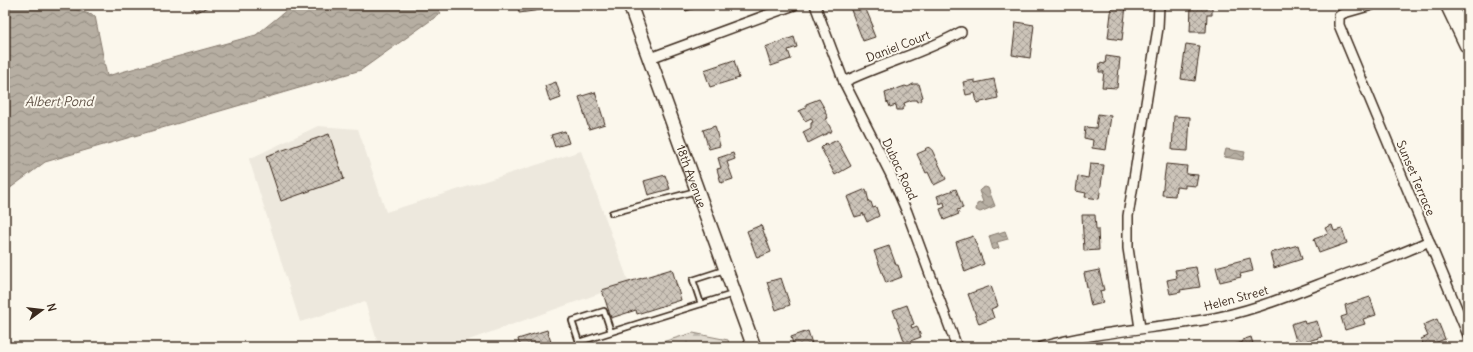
<svg xmlns="http://www.w3.org/2000/svg" width="1473" height="352" viewBox="0 0 1473 352" font-family="Delius,sans-serif">
<defs>
<pattern id="forest-firs" width="22" height="20" patternUnits="userSpaceOnUse"><rect width="22" height="20" fill="#dfd9ce"/><path d="M5 1l3.5 6h-7zM16 11l3.5 6h-7z" fill="#c0bab0"/></pattern>
<pattern id="water-waves" width="16" height="10" patternUnits="userSpaceOnUse"><rect width="16" height="10" fill="#b6aea2"/><path d="M0 5q4-4 8 0t8 0" fill="none" stroke="#958e83"/></pattern>
<pattern id="building-cross-hatch" width="8" height="8" patternUnits="userSpaceOnUse"><rect width="8" height="8" fill="#ccc4b9"/><path d="M0 0l8 8M0 8l8-8" fill="none" stroke="#a79f96"/></pattern>
</defs>
<rect width="100%" height="100%" fill="#fbf7ec"/>
<filter id="ink" filterUnits="userSpaceOnUse"><feTurbulence type="fractalNoise" baseFrequency=".025" numOctaves="2"/><feDisplacementMap in="SourceGraphic" scale="8" xChannelSelector="R" yChannelSelector="G"/><feConvolveMatrix kernelMatrix="1 2 1 2 8 2 1 2 1" color-interpolation-filters="sRGB"/></filter>
<g filter="url(#ink)">
<polygon fill="#ede8dd" points="318,126 358,129 386,212 581,151 629,283 449,347 379,347 365,302 300,322 249,159"/>
<polygon fill="url(#forest-firs)" stroke="#8d8276" points="693,333 728,340 730,347 645,347"/>
<g fill="url(#water-waves)" stroke="#85796d">
<polygon points="5,5 62,5 95,16 107,76 256,35 293,5 434,5 441,13 361,70 45,162 5,192"/>
<polygon points="1226,149 1245,152 1243,160 1224,157"/>
<polygon points="985,187 988,188 995,206 980,212 976,210 977,204 983,202 979,191 981,189"/>
<polygon points="1005,231 1008,239 997,242 999,248 993,250 989,236"/>
</g>
<g fill="url(#building-cross-hatch)" stroke="#3b2a1e">
<polygon points="193,5 216,5 195,12"/>
<polygon points="518,5 540,5 541,10 519,13"/>
<polygon points="684,5 705,5 686,11"/>
<polygon points="849,5 864,5 873,26 871,27 875,37 863,41"/>
<polygon points="1112,5 1126,6 1122,40 1108,38"/>
<polygon points="1191,5 1207,5 1207,7 1212,7 1212,15 1207,15 1206,32 1190,32"/>
<polygon points="1016,22 1034,25 1030,58 1012,55"/>
<polygon points="794,37 797,47 788,50 791,59 771,66 765,47"/>
<polygon points="1186,44 1200,46 1195,81 1181,79"/>
<polygon points="1106,56 1120,58 1117,88 1102,87 1104,72 1099,72 1100,63 1105,64"/>
<polygon points="734,60 739,78 710,87 704,70"/>
<polygon points="994,79 998,98 977,103 975,93 966,95 963,82 975,80 975,83"/>
<polygon points="556,82 561,98 550,102 545,86"/>
<polygon points="913,84 919,84 923,97 921,98 922,100 917,102 916,100 912,100 904,103 905,106 902,110 897,110 896,105 890,107 888,102 887,103 885,93 905,86 908,87"/>
<polygon points="595,92 605,124 589,129 579,97"/>
<polygon points="819,99 826,111 825,112 828,118 826,119 832,131 808,143 803,132 811,128 811,123 813,122 811,118 805,121 799,111 806,108 806,104"/>
<polygon points="1098,114 1111,116 1106,150 1092,148 1093,140 1084,138 1085,127 1096,128"/>
<polygon points="1174,116 1190,117 1188,151 1172,150"/>
<polygon points="715,126 720,146 709,149 703,130"/>
<polygon points="565,131 569,143 555,147 551,135"/>
<polygon points="329,134 344,179 281,201 266,156"/>
<polygon points="837,140 851,166 835,175 821,148 826,143 827,145"/>
<polygon points="928,147 929,148 931,148 946,179 934,185 928,172 926,173 917,154 926,150 925,149"/>
<polygon points="733,153 735,159 727,162 733,179 721,183 717,169 721,168 718,158"/>
<polygon points="1090,164 1104,165 1099,199 1085,197 1086,193 1076,191 1078,176 1088,178"/>
<polygon points="1166,164 1187,166 1186,174 1198,175 1196,186 1185,185 1185,188 1176,187 1175,196 1162,195"/>
<polygon points="665,175 670,189 648,195 644,181"/>
<polygon points="866,189 869,202 871,202 873,208 876,207 879,216 867,222 863,213 862,215 855,217 847,197"/>
<polygon points="956,189 963,208 957,210 959,214 944,220 940,209 945,207 944,202 940,204 937,196"/>
<polygon points="1082,215 1095,215 1096,229 1098,229 1099,250 1084,251"/>
<polygon points="761,225 771,252 757,258 747,231"/>
<polygon points="1332,225 1334,231 1342,229 1347,243 1319,253 1314,239 1328,234 1325,228"/>
<polygon points="973,236 984,264 965,272 956,242"/>
<polygon points="1298,245 1302,259 1274,268 1270,253"/>
<polygon points="889,246 896,265 898,265 902,277 886,283 874,251"/>
<polygon points="1250,258 1253,271 1240,274 1241,277 1220,282 1216,267"/>
<polygon points="1196,267 1200,287 1180,290 1181,292 1170,294 1167,280 1177,278 1175,270"/>
<polygon points="672,269 681,300 637,314 636,310 611,318 602,290"/>
<polygon points="1099,270 1104,290 1100,291 1103,303 1091,306 1084,273"/>
<polygon points="781,278 790,305 776,310 767,282"/>
<polygon points="991,286 998,306 991,309 994,318 979,324 968,294"/>
<polygon points="1370,297 1376,315 1363,319 1365,324 1345,330 1341,317 1347,315 1345,305"/>
<polygon points="907,305 914,324 911,325 912,328 917,326 921,337 905,343 893,310"/>
<polygon points="1437,319 1445,339 1424,347 1421,339 1428,336 1423,325"/>
<polygon points="1304,320 1305,324 1317,321 1322,337 1297,344 1291,324"/>
<polygon points="547,330 552,345 546,347 520,347 518,339"/>
<polygon points="808,331 813,347 794,347 791,337"/>
<polygon points="1251,337 1254,347 1226,347 1243,342 1242,340"/>
</g>
<g fill="none" stroke-linecap="round" stroke-linejoin="round">
<defs>
<g id="lane">
<polyline points="612,213 696,191"/>
<polyline points="701,304 693,280 724,270"/>
<polyline points="611,332 604,311 572,321 579,342 733,294"/>
</g>
<g id="street">
<polyline points="815,5 844,82 891,175 907,212 957,347"/>
<polyline points="1372,5 1344,13 1339,16 1339,25 1468,335"/>
<polyline points="650,58 794,5"/>
<path d="M844,82C883,63 924,53 961,32"/>
<polyline points="1140,328 1128,248 1128,216 1158,28 1159,5"/>
<path d="M1041,347C1094,332 1149,329 1203,320C1248,313 1291,295 1333,279C1365,267 1398,256 1429,241"/>
</g>
<g id="secondary">
<path id="s1" d="M630,5L754,347"/>
</g>
<polyline id="highway" points="1449,5 1468,45"/>
</defs>
<use href="#lane" stroke="#3b2a1e" stroke-width="8"/>
<use href="#street" stroke="#3b2a1e" stroke-width="12"/>
<use href="#secondary" stroke="#3b2a1e" stroke-width="16"/>
<use href="#highway" stroke="#3b2a1e" stroke-width="19"/>
<use href="#lane" stroke="#fbf7ec" stroke-width="4.5"/>
<use href="#street" stroke="#fbf7ec" stroke-width="9"/>
<use href="#secondary" stroke="#fbf7ec" stroke-width="13"/>
<use href="#highway" stroke="#fbf7ec" stroke-width="16"/>
</g>
</g>
<g text-anchor="middle" dominant-baseline="central" stroke-width="4" stroke-linejoin="round" paint-order="stroke">
<g font-size="12" fill="#3b2a1e" stroke="#fbf7ec">
<text transform="translate(898 46) rotate(-21)">Daniel Court</text>
<text transform="translate(900 169) rotate(65)">Dubac Road</text>
<text stroke="none"><textPath href="#s1" startOffset="182">18th Avenue</textPath></text>
<text transform="translate(1416 178) rotate(67)">Sunset Terrace</text>
<text transform="translate(1236 298) rotate(-15)">Helen Street</text>
</g>
<g font-size="13" font-style="italic" fill="#605246" stroke="#fbf7ec">
<text x="59" y="101">Albert Pond</text>
</g>
</g>
<rect width="1473" height="352" fill="none" stroke="#fbf7ec" stroke-width="20"/>
<rect x="10" y="10" width="1453" height="332" fill="none" stroke="#3b2a1e" stroke-width="1.5" filter="url(#ink)"/>
<g transform="translate(42 310) rotate(75)" stroke="#fbf7ec" stroke-width="3" paint-order="stroke">
<path d="M0-3L7 15L0 10L-7 15Z" fill="#3b2a1e"/>
<text y="-6" font-size="11" font-weight="bold" text-anchor="middle" fill="#3b2a1e">N</text>
</g>
</svg>
